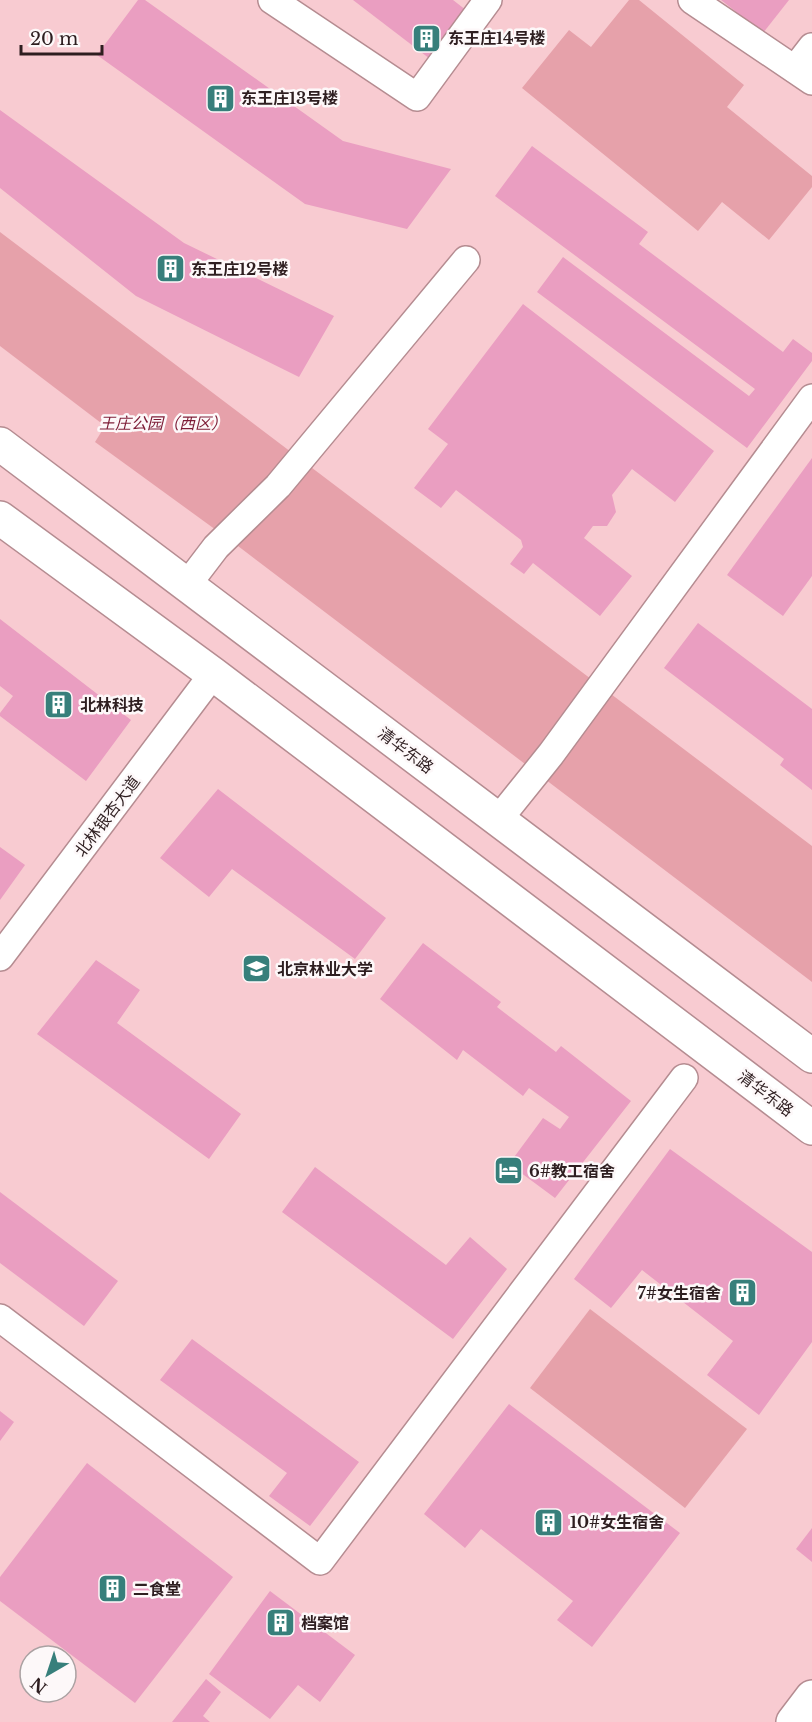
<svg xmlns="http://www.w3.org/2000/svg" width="812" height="1722" viewBox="0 0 812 1722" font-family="'Libre Baskerville','Noto Sans SC',serif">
<rect width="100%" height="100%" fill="#f8cbd1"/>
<g fill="#e6a1aa">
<polygon points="629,0 639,0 744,85 727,107 812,176 812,187 769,240 722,202 698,231 522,88 569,30 591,47"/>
<polygon points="0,232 812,846 812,982 238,546 95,442 105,426 0,346"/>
<polygon points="590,1309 747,1429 685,1508 530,1388"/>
</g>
<g fill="#ea9ec1">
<polygon points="138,0 145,0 343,141 451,169 407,229 305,204 97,55"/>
<polygon points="353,0 453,0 471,14 434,62"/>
<polygon points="721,0 789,0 763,33"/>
<polygon points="0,110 184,243 334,316 299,377 136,296 0,188"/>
<polygon points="532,146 648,232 639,244 783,352 793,339 812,353 812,361 747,448 537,292 563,257 749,396 755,389 495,196"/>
<polygon points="523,304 714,451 675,502 632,469 612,495 616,512 607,526 593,526 584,538 632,576 600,616 533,563 524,574 510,564 523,547 521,540 456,490 441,508 414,488 448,444 428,429"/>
<polygon points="812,458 812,576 783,616 727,575"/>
<polygon points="0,619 131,720 86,781 0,716 0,713 13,696 0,686"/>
<polygon points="698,623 812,709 812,790 780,765 784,759 664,668"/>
<polygon points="218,789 386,918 355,959 232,869 209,897 160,858"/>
<polygon points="0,847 25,865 0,900"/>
<polygon points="423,943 501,1002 497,1007 556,1052 561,1046 631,1101 555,1198 509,1164 543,1118 560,1129 569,1117 529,1088 523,1096 463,1050 457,1060 380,999"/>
<polygon points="96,960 140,990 117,1023 241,1114 209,1159 37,1034"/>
<polygon points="670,1149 812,1252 812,1342 759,1415 707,1375 733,1341 642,1270 611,1308 574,1279"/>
<polygon points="315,1167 446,1265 470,1237 507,1269 453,1339 282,1212"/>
<polygon points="0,1192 118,1281 84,1326 0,1263"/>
<polygon points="192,1339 359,1462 310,1526 269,1496 287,1473 160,1380"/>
<polygon points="509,1404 680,1533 592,1647 557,1620 573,1601 481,1529 465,1548 424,1514"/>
<polygon points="0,1411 14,1422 0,1441"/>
<polygon points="87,1463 233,1577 135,1703 0,1601 0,1577"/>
<polygon points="812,1528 812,1562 796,1549"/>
<polygon points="270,1591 355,1655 320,1702 298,1685 270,1719 209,1674"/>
<polygon points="206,1679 221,1692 203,1716 210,1722 172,1722"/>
</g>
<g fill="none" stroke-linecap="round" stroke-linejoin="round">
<defs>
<g id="minor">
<polyline points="272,0 417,97 488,0"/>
<polyline points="692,0 812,81"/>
<polyline points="795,69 812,47"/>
<polyline points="187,585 216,547 278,486 466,260"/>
<polyline points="498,820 551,754 812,398"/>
<polyline points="0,957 213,674"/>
<polyline points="0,1318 320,1561 684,1078"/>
</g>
<g id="secondary">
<polyline points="0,444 812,1056"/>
<polyline points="0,518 213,674 812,1128"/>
<polyline points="793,1722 812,1697"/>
</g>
</defs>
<use href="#minor" stroke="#b58c91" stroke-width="30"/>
<use href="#secondary" stroke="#b58c91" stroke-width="36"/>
<use href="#minor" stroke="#fff" stroke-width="27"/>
<use href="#secondary" stroke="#fff" stroke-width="33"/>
</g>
<defs>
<symbol id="building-square" viewBox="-11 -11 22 22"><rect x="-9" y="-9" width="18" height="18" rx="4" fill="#377f7b" stroke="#fdf8f9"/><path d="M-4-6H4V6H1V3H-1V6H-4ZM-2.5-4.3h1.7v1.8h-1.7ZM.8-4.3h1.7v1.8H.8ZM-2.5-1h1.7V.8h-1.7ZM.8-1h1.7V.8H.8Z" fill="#fff"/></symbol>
<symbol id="university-square" viewBox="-11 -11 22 22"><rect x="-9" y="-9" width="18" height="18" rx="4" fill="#377f7b" stroke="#fdf8f9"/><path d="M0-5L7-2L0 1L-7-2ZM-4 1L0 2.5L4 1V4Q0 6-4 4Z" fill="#fff"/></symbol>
<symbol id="hotel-square" viewBox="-11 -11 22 22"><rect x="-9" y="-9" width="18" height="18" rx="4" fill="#377f7b" stroke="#fdf8f9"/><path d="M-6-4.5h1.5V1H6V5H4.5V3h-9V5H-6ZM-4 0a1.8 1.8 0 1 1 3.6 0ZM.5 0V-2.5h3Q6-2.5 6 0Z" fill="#fff"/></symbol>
</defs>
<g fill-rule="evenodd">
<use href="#building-square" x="410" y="22" width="33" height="33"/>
<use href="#building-square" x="204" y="82" width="33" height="33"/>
<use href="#building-square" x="154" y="252" width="33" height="33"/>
<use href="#building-square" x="42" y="688" width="33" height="33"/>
<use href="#university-square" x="240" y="952" width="33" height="33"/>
<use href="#hotel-square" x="492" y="1154" width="33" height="33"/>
<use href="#building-square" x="726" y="1276" width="33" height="33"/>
<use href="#building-square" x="532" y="1506" width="33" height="33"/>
<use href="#building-square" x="96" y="1572" width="33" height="33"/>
<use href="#building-square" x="264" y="1606" width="33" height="33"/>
</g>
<g text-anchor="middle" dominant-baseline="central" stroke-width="5" stroke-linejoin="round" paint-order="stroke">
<g font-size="16" font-weight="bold" fill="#2e1e20" stroke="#fdf8f9" text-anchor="start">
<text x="448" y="38">东王庄14号楼</text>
<text x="241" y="98">东王庄13号楼</text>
<text x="191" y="269">东王庄12号楼</text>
<text x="80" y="705">北林科技</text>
<text x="277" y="969">北京林业大学</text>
<text x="529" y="1171">6#教工宿舍</text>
<text x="721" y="1293" text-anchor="end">7#女生宿舍</text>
<text x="570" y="1522">10#女生宿舍</text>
<text x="133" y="1589">二食堂</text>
<text x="301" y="1623">档案馆</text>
</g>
<g font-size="16" font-style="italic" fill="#7c1b35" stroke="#fdf8f9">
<text x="163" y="423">王庄公园（西区）</text>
</g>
<g font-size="16" fill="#2e1e20" stroke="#fdf8f9">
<text transform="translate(406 750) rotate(37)">清华东路</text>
<text transform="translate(107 816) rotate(-53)">北林银杏大道</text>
<text transform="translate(766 1093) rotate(37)">清华东路</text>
</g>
</g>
<g transform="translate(48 1674) rotate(219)"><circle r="28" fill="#fdf8f9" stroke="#aaa1a2" stroke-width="1.5"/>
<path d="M0-4.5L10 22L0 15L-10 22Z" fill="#377f7b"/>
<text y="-9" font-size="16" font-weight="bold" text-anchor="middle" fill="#2e1e20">N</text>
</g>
<path d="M21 45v9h81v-9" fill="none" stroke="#2e1e20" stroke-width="3"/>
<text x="30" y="45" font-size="18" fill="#2e1e20" stroke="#fdf8f9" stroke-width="4.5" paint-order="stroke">20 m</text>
</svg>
